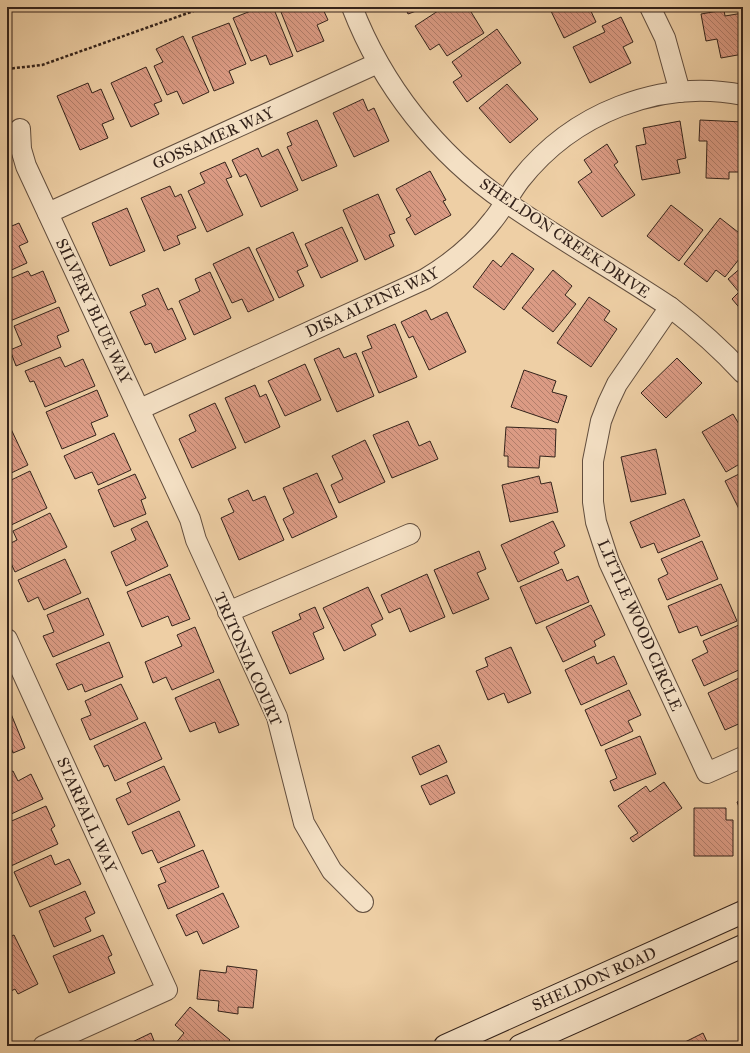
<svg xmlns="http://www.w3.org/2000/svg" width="750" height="1053" viewBox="0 0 750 1053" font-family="'IM FELL Great Primer',serif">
<defs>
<pattern id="building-back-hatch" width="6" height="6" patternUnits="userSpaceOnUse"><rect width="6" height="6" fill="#db9b84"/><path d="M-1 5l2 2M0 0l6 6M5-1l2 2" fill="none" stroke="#b27e6b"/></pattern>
</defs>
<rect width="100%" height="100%" fill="#eecfa5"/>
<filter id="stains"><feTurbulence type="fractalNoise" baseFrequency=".005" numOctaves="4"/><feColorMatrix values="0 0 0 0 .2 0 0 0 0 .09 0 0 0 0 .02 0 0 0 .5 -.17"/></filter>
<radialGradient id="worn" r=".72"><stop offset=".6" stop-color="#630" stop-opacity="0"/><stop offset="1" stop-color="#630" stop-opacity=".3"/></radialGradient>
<g fill="url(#building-back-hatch)" stroke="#34231b">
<polygon points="261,7 273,7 293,56 270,65 266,55 251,61 233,18"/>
<polygon points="279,7 322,7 328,20 317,25 324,41 297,52"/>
<polygon points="405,7 427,7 408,14"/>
<polygon points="444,7 468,7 484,33 447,56 439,44 430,50 415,26"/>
<polygon points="549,7 589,7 596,22 564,38"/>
<polygon points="724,10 725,16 743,13 743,54 721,58 717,39 706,41 701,14"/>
<polygon points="621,17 633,42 623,47 631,63 590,83 573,47 605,32 602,26"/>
<polygon points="229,23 246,64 229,71 234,83 214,91 192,37"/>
<polygon points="497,29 521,63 467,102 453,82 462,76 452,62"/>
<polygon points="183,36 209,92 183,104 177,91 167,95 154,66 163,62 156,49"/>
<polygon points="146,67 162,101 154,104 159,114 131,127 111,83"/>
<polygon points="88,83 92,93 101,89 114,119 102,124 108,138 80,150 57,96"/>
<polygon points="507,84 538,119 510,143 479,108"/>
<polygon points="363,99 368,111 374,108 389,141 354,157 333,113"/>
<polygon points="317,120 337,166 302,181 287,147 292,145 287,133"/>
<polygon points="700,120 743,122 743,172 729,172 729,179 706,178 707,141 699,141"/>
<polygon points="680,121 686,158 677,160 680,173 642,180 636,146 646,144 643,128"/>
<polygon points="607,144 618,162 614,165 635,195 602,217 578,182 592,172 584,160"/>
<polygon points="258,148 262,157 278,149 298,190 261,207 246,174 240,177 232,160"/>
<polygon points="225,162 232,177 226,179 243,215 207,232 188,191 205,183 200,173"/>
<polygon points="430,171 446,200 443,201 451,215 415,235 406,219 411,216 396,189"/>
<polygon points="170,186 175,197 181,194 196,228 177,236 180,244 164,251 141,198"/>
<polygon points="378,194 395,233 389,235 394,246 365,260 343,210"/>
<polygon points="671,205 703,230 679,261 647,236"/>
<polygon points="127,208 145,251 110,266 92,223"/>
<polygon points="720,218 743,236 743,254 725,277 716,270 707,282 684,264"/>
<polygon points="19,223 28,242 19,246 27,263 7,272 7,228"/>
<polygon points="342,227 358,261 321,278 305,244"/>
<polygon points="293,232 308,266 297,271 304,286 279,298 256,249"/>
<polygon points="249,247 274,300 248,312 242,299 232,303 213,264"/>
<polygon points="512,253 534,269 504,310 473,287 493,260 501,267"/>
<polygon points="743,266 743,312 732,299 739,292 728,279"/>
<polygon points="553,270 572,286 565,295 576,304 553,332 522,308"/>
<polygon points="28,271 31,276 43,271 56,302 10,321 7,312 7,280"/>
<polygon points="210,272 231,318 194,335 179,301 200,291 195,279"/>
<polygon points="158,288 168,310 172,308 186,339 155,353 151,343 145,345 130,312 146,305 142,295"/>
<polygon points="589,297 610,311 604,320 617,329 591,367 557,343"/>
<polygon points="59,307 69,331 57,336 61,347 16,366 10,350 22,345 14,326"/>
<polygon points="426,310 431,320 447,312 466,352 429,370 413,336 409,338 401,322"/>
<polygon points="395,324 417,377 379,393 362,352 372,348 367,336"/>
<polygon points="339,348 344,358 356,353 374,396 337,412 314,359"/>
<polygon points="60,357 65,367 83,359 95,386 45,407 34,381 30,382 25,371"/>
<polygon points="677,358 702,383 666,418 641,393"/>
<polygon points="305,364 321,400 285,416 268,381"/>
<polygon points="524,370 556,381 552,392 567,396 558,423 511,407"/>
<polygon points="255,385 260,397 266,394 280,427 245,443 225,398"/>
<polygon points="97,390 108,416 91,423 96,435 62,449 46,412"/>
<polygon points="215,403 236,448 192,468 179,439 196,431 189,415"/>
<polygon points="733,414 743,431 743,462 726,472 702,432"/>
<polygon points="408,421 419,446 430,441 438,459 392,478 373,435"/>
<polygon points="506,427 556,429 555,457 540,456 539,468 508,467 508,456 504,456"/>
<polygon points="11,429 28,465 7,475 7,431"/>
<polygon points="114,433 131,470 98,485 92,472 75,479 64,456"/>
<polygon points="365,440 385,482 339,503 331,485 343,479 332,456"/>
<polygon points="656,449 666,494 631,502 621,457"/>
<polygon points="30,471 47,508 7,527 7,482"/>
<polygon points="743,472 743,517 725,481"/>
<polygon points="317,473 337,517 292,538 283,519 294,513 283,488"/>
<polygon points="135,474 146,498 141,500 146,514 114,527 98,490"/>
<polygon points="539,476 541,484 551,482 558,512 510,522 502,485"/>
<polygon points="248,490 253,501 265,496 284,540 239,560 221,518 234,512 228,499"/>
<polygon points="684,499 700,536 658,553 654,543 641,548 630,522"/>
<polygon points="50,513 67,547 15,572 7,555 7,545 17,540 13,531"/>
<polygon points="147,521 168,566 126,586 111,552 136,540 131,529"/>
<polygon points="553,521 565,546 554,552 559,563 518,582 501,545"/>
<polygon points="702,541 718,579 667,600 658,579 668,574 661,559"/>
<polygon points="479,551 486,569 477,573 489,599 453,614 434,570"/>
<polygon points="65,559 81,593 44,610 38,597 28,602 18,580"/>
<polygon points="562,569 567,581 578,576 589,602 536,624 520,587"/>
<polygon points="170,574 190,619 172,626 168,616 142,627 127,592"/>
<polygon points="427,574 445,617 410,632 400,608 389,613 381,595"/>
<polygon points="721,584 737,621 701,636 697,626 679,633 668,606"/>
<polygon points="368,587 383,619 371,625 376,635 344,651 323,608"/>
<polygon points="88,598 104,635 53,657 43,636 54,632 47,615"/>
<polygon points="591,605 605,635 594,641 596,646 563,662 546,627"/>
<polygon points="315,607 324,628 313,633 324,659 290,674 272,632 301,619 299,614"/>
<polygon points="741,624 743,629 743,668 704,686 692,660 708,652 703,641"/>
<polygon points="195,627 214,672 172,690 166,677 153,683 145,662 182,646 177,635"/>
<polygon points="109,642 123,677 85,692 82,684 68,690 56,664"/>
<polygon points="511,647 531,693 508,703 504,693 488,700 476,671 488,666 485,658"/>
<polygon points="594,656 597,664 614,656 627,684 581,705 565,670"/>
<polygon points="743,676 743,722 725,730 708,693"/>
<polygon points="219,679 239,725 219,733 215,722 190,732 175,698"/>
<polygon points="121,684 138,719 90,740 81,719 91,715 85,701"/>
<polygon points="629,690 641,715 628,721 633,731 601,746 585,710"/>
<polygon points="7,704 25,748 13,753 9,742 7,743"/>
<polygon points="145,722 162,759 115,781 108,765 104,767 94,746"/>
<polygon points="640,736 656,774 614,791 610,781 617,778 605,750"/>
<polygon points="439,745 447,762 420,775 412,757"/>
<polygon points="164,766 180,800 128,825 116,799 131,792 127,783"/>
<polygon points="13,771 18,781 31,774 43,799 7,816 7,773"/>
<polygon points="447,775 455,793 430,805 421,786"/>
<polygon points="664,782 682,808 633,842 630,838 638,833 618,806 646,786 650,792"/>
<polygon points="743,799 743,817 737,802"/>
<polygon points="46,806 55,826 51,829 58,844 11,866 7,857 7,823"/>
<polygon points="694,808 726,808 726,820 733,820 733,856 694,856"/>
<polygon points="179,811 195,846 158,863 152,850 142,854 132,832"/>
<polygon points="203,850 219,887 168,909 158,885 166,882 160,868"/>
<polygon points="51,855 55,865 69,859 81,884 30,907 14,872"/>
<polygon points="85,891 95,913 85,918 91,931 54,947 39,911"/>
<polygon points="223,893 239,927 203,944 197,931 186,936 176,915"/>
<polygon points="14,935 38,984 18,994 15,989 7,993 7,938"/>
<polygon points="103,935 112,955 108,957 115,973 69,993 53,956"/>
<polygon points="227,966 257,970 253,1008 238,1007 238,1014 218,1011 219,1001 197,999 200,970 226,973"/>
<polygon points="190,1007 230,1040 225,1046 178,1046 175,1044 184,1033 175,1025"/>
<polygon points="151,1033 156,1046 164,1042 166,1046 124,1046"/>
<polygon points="703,1033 709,1046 684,1046 683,1043"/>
</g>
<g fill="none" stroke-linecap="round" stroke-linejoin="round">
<defs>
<g id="minor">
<path d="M352,7C382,85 437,155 506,202C559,239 616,271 670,307C696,327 721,349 743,373"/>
<polyline points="650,7 665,38 680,92"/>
<polyline points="20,129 21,149 26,166 190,519 196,540 277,717 304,823 332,871 363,902"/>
<polyline points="48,213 378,63"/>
<polyline points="670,307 617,384 608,403 601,421 593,461 593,502 596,522 609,562 707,773 743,757"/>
<path d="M140,409L425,279C452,263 474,245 493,220C503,208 510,193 520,180C572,114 659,78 743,95"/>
<polyline points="228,612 410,534"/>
<polyline points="7,639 167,990 43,1046"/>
</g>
<g id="secondary">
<polyline points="445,1046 743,912"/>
<polyline points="520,1046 743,946"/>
</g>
</defs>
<use href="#minor" stroke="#624e3e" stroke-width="22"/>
<use href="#secondary" stroke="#34231b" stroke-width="24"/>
<polyline stroke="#34231b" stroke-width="2.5" stroke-dasharray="3 2" stroke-linecap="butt" points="7,69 42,65 205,7"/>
<use href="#minor" stroke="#f4e0c4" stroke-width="20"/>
<use href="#secondary" stroke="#f4e0c4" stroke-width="22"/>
</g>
<g text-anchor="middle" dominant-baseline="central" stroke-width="3.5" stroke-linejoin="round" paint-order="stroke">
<g font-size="16" fill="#34231b" stroke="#f4e0c4">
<text transform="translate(213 138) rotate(-24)">GOSSAMER WAY</text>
<text transform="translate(565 238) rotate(34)">SHELDON CREEK DRIVE</text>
<text transform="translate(372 302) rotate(-25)">DISA ALPINE WAY</text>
<text transform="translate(94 311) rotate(65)">SILVERY BLUE WAY</text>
<text transform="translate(640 625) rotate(66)">LITTLE WOOD CIRCLE</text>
<text transform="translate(248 659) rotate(66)">TRITONIA COURT</text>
<text transform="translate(87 815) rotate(66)">STARFALL WAY</text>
<text transform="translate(594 979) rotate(-24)">SHELDON ROAD</text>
</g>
</g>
<rect width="750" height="1053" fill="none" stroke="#eecfa5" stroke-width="24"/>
<rect x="8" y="8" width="734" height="1037" fill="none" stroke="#34231b" stroke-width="2"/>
<rect x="12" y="12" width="726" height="1029" fill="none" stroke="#34231b"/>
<rect width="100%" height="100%" filter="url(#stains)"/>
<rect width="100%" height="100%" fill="url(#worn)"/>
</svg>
